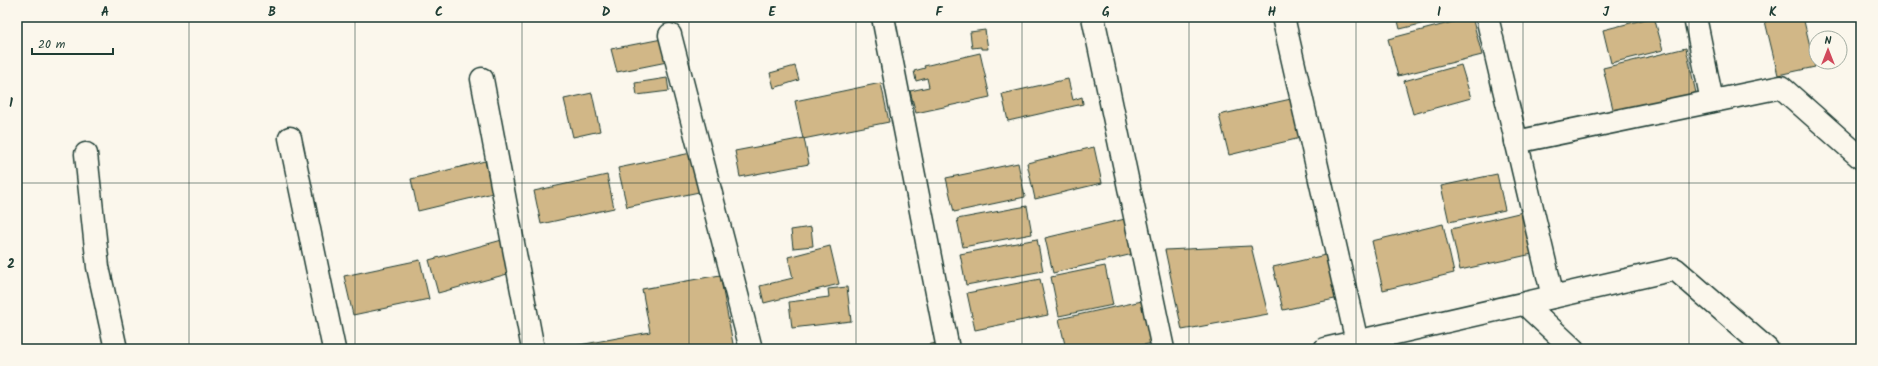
<svg xmlns="http://www.w3.org/2000/svg" width="1878" height="366" viewBox="0 0 1878 366" font-family="Kalam,sans-serif">
<rect width="100%" height="100%" fill="#fbf7ec"/>
<filter id="ink" filterUnits="userSpaceOnUse"><feTurbulence type="fractalNoise" baseFrequency=".025" numOctaves="2"/><feDisplacementMap in="SourceGraphic" scale="8" xChannelSelector="R" yChannelSelector="G"/><feConvolveMatrix kernelMatrix="1 2 1 2 8 2 1 2 1" color-interpolation-filters="sRGB"/></filter>
<g filter="url(#ink)">
<g fill="#d1b787" stroke="#1f3d34">
<polygon points="1397,17 1450,17 1400,29"/>
<polygon points="1472,17 1482,55 1398,76 1388,39"/>
<polygon points="1654,17 1663,50 1611,63 1603,30"/>
<polygon points="1764,17 1803,17 1815,67 1778,75"/>
<polygon points="985,30 988,49 981,49 981,47 972,48 970,32"/>
<polygon points="667,38 672,61 617,72 611,49"/>
<polygon points="1686,48 1696,93 1614,113 1603,68"/>
<polygon points="980,53 990,97 916,113 910,91 929,87 927,78 916,81 914,71 925,68 924,66"/>
<polygon points="1461,65 1471,98 1413,114 1404,81"/>
<polygon points="795,66 799,80 774,88 770,73"/>
<polygon points="667,78 669,91 637,95 635,83"/>
<polygon points="1068,79 1073,100 1082,97 1083,104 1008,121 1002,94"/>
<polygon points="881,83 889,122 803,139 795,101"/>
<polygon points="592,93 600,131 573,137 564,99"/>
<polygon points="1300,97 1309,136 1229,155 1219,115"/>
<polygon points="804,138 809,164 740,177 735,151"/>
<polygon points="1094,147 1102,183 1035,199 1027,163"/>
<polygon points="691,153 699,192 627,207 618,168"/>
<polygon points="485,161 493,193 418,211 411,179"/>
<polygon points="1018,163 1025,197 954,212 946,178"/>
<polygon points="1497,174 1505,210 1449,222 1441,186"/>
<polygon points="607,175 614,208 541,224 534,191"/>
<polygon points="1027,206 1032,234 963,247 957,219"/>
<polygon points="1527,211 1537,253 1460,270 1451,229"/>
<polygon points="1125,219 1133,254 1053,273 1045,238"/>
<polygon points="1443,224 1454,273 1383,290 1372,241"/>
<polygon points="811,227 813,246 793,248 791,230"/>
<polygon points="1037,239 1043,271 966,285 960,254"/>
<polygon points="502,240 511,273 438,293 429,260"/>
<polygon points="830,246 839,284 764,303 760,286 793,278 788,257"/>
<polygon points="1251,246 1268,314 1182,330 1165,250"/>
<polygon points="1334,253 1344,297 1283,310 1273,267"/>
<polygon points="420,260 429,299 353,315 344,276"/>
<polygon points="1105,266 1113,305 1059,316 1051,277"/>
<polygon points="720,275 734,349 574,349 574,346 650,332 642,289"/>
<polygon points="1040,279 1048,315 975,330 967,293"/>
<polygon points="847,287 851,321 792,328 789,302 829,297 828,289"/>
<polygon points="1142,301 1152,343 1127,349 1066,349 1059,319"/>
<polygon points="936,343 937,349 911,349"/>
</g>
<g fill="none" stroke-linecap="round" stroke-linejoin="round">
<defs>
<g id="minor">
<polyline points="883,17 948,349"/>
<polyline points="1093,17 1163,349"/>
<polyline points="1283,17 1357,342"/>
<polyline points="1487,17 1553,297"/>
<polyline points="1695,17 1712,101"/>
<polyline points="670,35 751,349"/>
<polyline points="482,79 533,349"/>
<polyline points="290,138 334,349"/>
<polyline points="1516,142 1781,87 1861,158"/>
<polyline points="86,154 98,267 116,349"/>
<polyline points="1525,304 1573,349"/>
<polyline points="1325,349 1675,269 1767,349"/>
</g>
</defs>
<use href="#minor" stroke="#1f3d34" stroke-width="25"/>
<use href="#minor" stroke="#fbf7ec" stroke-width="22"/>
</g>
</g>
<path fill="none" stroke="#1f3d34" stroke-width="1" stroke-opacity="0.55" d="M189,17V349M355,17V349M522,17V349M689,17V349M856,17V349M1022,17V349M1189,17V349M1356,17V349M1523,17V349M1689,17V349M17,183H1861"/>
<rect width="1878" height="366" fill="none" stroke="#fbf7ec" stroke-width="44"/>
<g transform="translate(1828 50)"><circle r="19" fill="#fbf7ec" stroke="#a3ada2"/>
<path d="M0-3L7 15L0 10L-7 15Z" fill="#d1495b"/>
<text y="-6" font-size="11" font-weight="bold" text-anchor="middle" fill="#1f3d34">N</text>
</g>
<path d="M32 48v6h81v-6" fill="none" stroke="#1f3d34" stroke-width="2"/>
<text x="38" y="48" font-size="12" fill="#1f3d34" stroke="#fbf7ec" stroke-width="3" paint-order="stroke">20 m</text>
<rect x="22" y="22" width="1834" height="322" fill="none" stroke="#1f3d34" stroke-width="1.5"/>
<g font-size="13" text-anchor="middle" font-weight="bold" fill="#1f3d34">
<text x="105" y="16">A</text>
<text x="272" y="16">B</text>
<text x="439" y="16">C</text>
<text x="606" y="16">D</text>
<text x="772" y="16">E</text>
<text x="939" y="16">F</text>
<text x="1106" y="16">G</text>
<text x="1272" y="16">H</text>
<text x="1439" y="16">I</text>
<text x="1606" y="16">J</text>
<text x="1773" y="16">K</text>
<text x="11" y="107">1</text>
<text x="11" y="268">2</text>
</g>
</svg>
